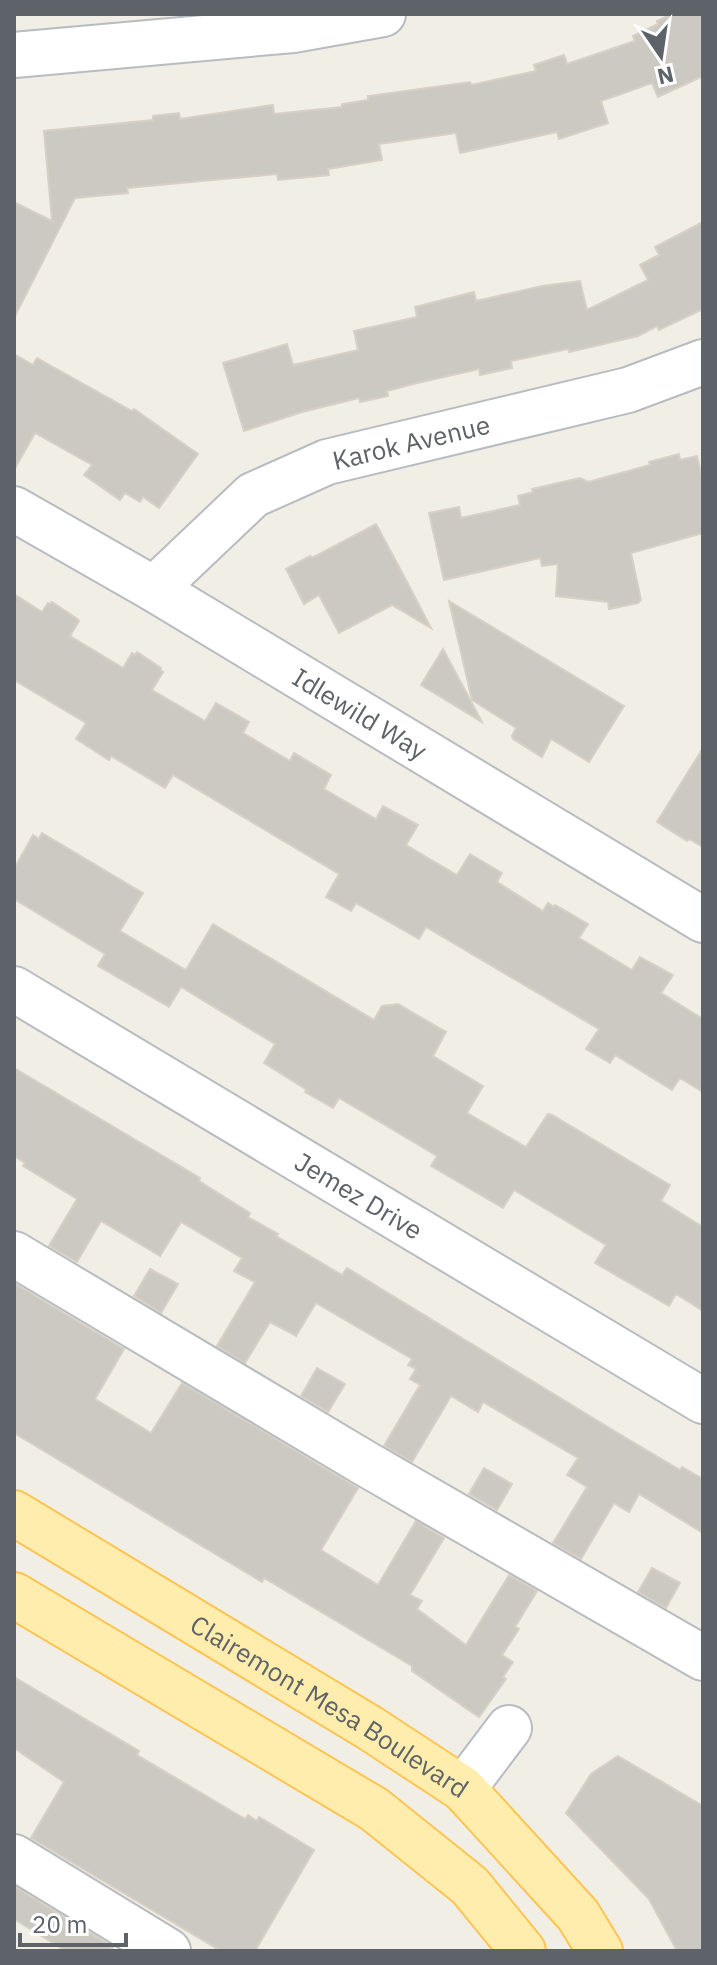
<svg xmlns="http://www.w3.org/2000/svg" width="717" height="1965" viewBox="0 0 717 1965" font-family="'IBM Plex Sans',sans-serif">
<rect width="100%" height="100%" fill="#f1eee6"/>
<g fill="#ccc9c3" stroke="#d7d0c4" stroke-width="2">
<polygon points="672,14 703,14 703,76 658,97 652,83 601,101 608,123 559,139 557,132 460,153 456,133 379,144 382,160 328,169 329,175 278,180 277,174 127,188 128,193 75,198 14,318 14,202 52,221 44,131 153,120 153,116 179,113 180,119 273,105 274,114 342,107 342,104 368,100 368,96 470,82 471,85 536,71 534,65 564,55 567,64 635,41 633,36 658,24 657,21"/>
<polygon points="703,222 703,309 659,330 657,326 638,336 569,352 568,349 511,361 512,368 480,375 479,369 413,384 387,391 388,396 360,402 359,398 302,412 244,431 223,363 287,344 293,365 358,350 354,331 417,317 415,307 474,292 476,301 542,286 580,281 587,310 648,280 640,265 659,255 655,247"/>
<polygon points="14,354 33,365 37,358 132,411 134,409 198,454 159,508 143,497 140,502 125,493 120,500 84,475 92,465 35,433 14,470"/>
<polygon points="679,454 680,460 697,456 703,481 703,533 631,553 641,600 638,603 609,609 608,602 556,596 558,564 542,566 540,558 444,580 429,513 459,507 461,518 520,505 518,496 533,492 532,489 580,478 588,482 650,465 649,462"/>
<polygon points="376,524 406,580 431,628 392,605 339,633 319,595 304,604 286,569 310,556 312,558"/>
<polygon points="14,594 42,612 48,603 50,604 52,602 76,618 79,621 70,636 123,668 132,653 135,655 137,652 161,668 160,670 163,672 152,690 205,721 216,703 249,722 243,733 290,761 294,753 331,775 324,789 376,819 383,806 418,825 406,845 457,875 470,854 502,873 497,882 543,911 548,903 554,907 555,905 588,924 579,938 632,970 640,957 673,975 661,993 703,1019 703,1092 680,1078 672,1090 615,1055 610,1063 586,1049 599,1029 426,927 419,939 356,903 351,911 326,897 339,874 173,775 165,788 111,756 109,760 76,739 86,723 14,680"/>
<polygon points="449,601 624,706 589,762 551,739 542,757 513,739 512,736 516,728 472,700"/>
<polygon points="443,649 482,722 421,685"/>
<polygon points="703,748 703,847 689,839 687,841 657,822"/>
<polygon points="42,833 143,893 120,931 186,970 213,924 374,1020 382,1006 398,1004 446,1032 433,1056 483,1086 467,1113 526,1147 548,1114 552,1115 670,1185 661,1201 703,1227 703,1311 676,1294 669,1306 595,1263 606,1245 514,1190 503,1208 431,1166 437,1156 380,1122 339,1098 333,1108 305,1092 307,1090 264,1063 275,1044 181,987 169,1007 98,966 105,954 14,899 14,869 33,835 39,839"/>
<polygon points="14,1068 200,1178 199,1181 250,1213 248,1217 278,1234 276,1236 342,1275 347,1268 616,1432 680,1470 682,1467 703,1479 703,1533 639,1494 629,1512 614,1503 581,1559 553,1543 587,1487 567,1475 578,1458 483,1402 478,1412 451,1396 412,1462 384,1446 420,1385 410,1379 416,1369 408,1365 412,1359 316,1303 296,1336 270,1322 245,1363 217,1346 255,1282 234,1271 242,1258 181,1222 160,1256 101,1221 77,1262 49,1246 77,1199 23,1166 25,1163 14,1156"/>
<polygon points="150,1269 178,1284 161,1313 134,1296"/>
<polygon points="14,1283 124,1349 95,1399 151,1433 182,1383 358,1488 321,1550 378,1585 416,1521 444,1538 410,1595 422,1601 417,1609 466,1645 509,1575 537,1591 515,1627 519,1629 502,1655 513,1662 503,1677 506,1679 479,1717 412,1671 412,1666 264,1578 262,1582 14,1433"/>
<polygon points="317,1368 345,1384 328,1412 301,1396"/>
<polygon points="484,1468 512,1484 497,1510 469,1494"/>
<polygon points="652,1568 680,1583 666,1608 638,1592"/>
<polygon points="14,1677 139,1751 137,1755 245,1819 248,1815 257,1821 259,1817 314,1850 255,1951 221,1951 31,1838 64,1782 14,1748"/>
<polygon points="618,1756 703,1806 703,1951 677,1951 649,1899 566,1813 591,1774"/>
<polygon points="14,1886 113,1947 110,1951 66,1951 14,1919"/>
</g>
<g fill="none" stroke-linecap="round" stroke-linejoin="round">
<defs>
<g id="minor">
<polyline points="14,55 293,30 383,14"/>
<path id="s1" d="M14,509L154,589L703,920"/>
<path id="s2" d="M154,589L253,495L327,462L628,390L703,362"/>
<path id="s3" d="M14,989L703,1401"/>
<polyline points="14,1254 368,1465 703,1658"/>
<polyline points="463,1789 509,1728"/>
<polyline points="14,1857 168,1951"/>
</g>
<g id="major">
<path id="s4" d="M14,1513L370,1728L463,1789L578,1915L600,1951"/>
<polyline points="14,1595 374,1809 470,1886 523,1951"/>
</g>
</defs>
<use href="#minor" stroke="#b8bcc1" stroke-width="48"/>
<use href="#major" stroke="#fec452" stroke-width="48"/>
<use href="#minor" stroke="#fff" stroke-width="44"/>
<use href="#major" stroke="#ffedad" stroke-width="44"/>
</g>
<g text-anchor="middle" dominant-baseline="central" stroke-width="6" stroke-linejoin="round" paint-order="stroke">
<g font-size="26" fill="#5d6368" stroke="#fff">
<text stroke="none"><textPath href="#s2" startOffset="304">Karok Avenue</textPath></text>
<text stroke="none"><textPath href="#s1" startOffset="402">Idlewild Way</textPath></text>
<text stroke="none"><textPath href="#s3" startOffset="402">Jemez Drive</textPath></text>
<text stroke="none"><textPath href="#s4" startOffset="370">Clairemont Mesa Boulevard</textPath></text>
</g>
</g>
<rect width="717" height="1965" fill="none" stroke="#5d6368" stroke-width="32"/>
<g transform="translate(661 56) rotate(167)" stroke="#ffffff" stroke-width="6" paint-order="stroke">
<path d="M0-6L14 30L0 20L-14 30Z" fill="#5d6368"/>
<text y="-12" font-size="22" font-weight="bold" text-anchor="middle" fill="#5d6368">N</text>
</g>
<path d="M20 1933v12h106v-12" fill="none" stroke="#5d6368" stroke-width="4"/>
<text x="32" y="1933" font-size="24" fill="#5d6368" stroke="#ffffff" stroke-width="6" paint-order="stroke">20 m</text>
</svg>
